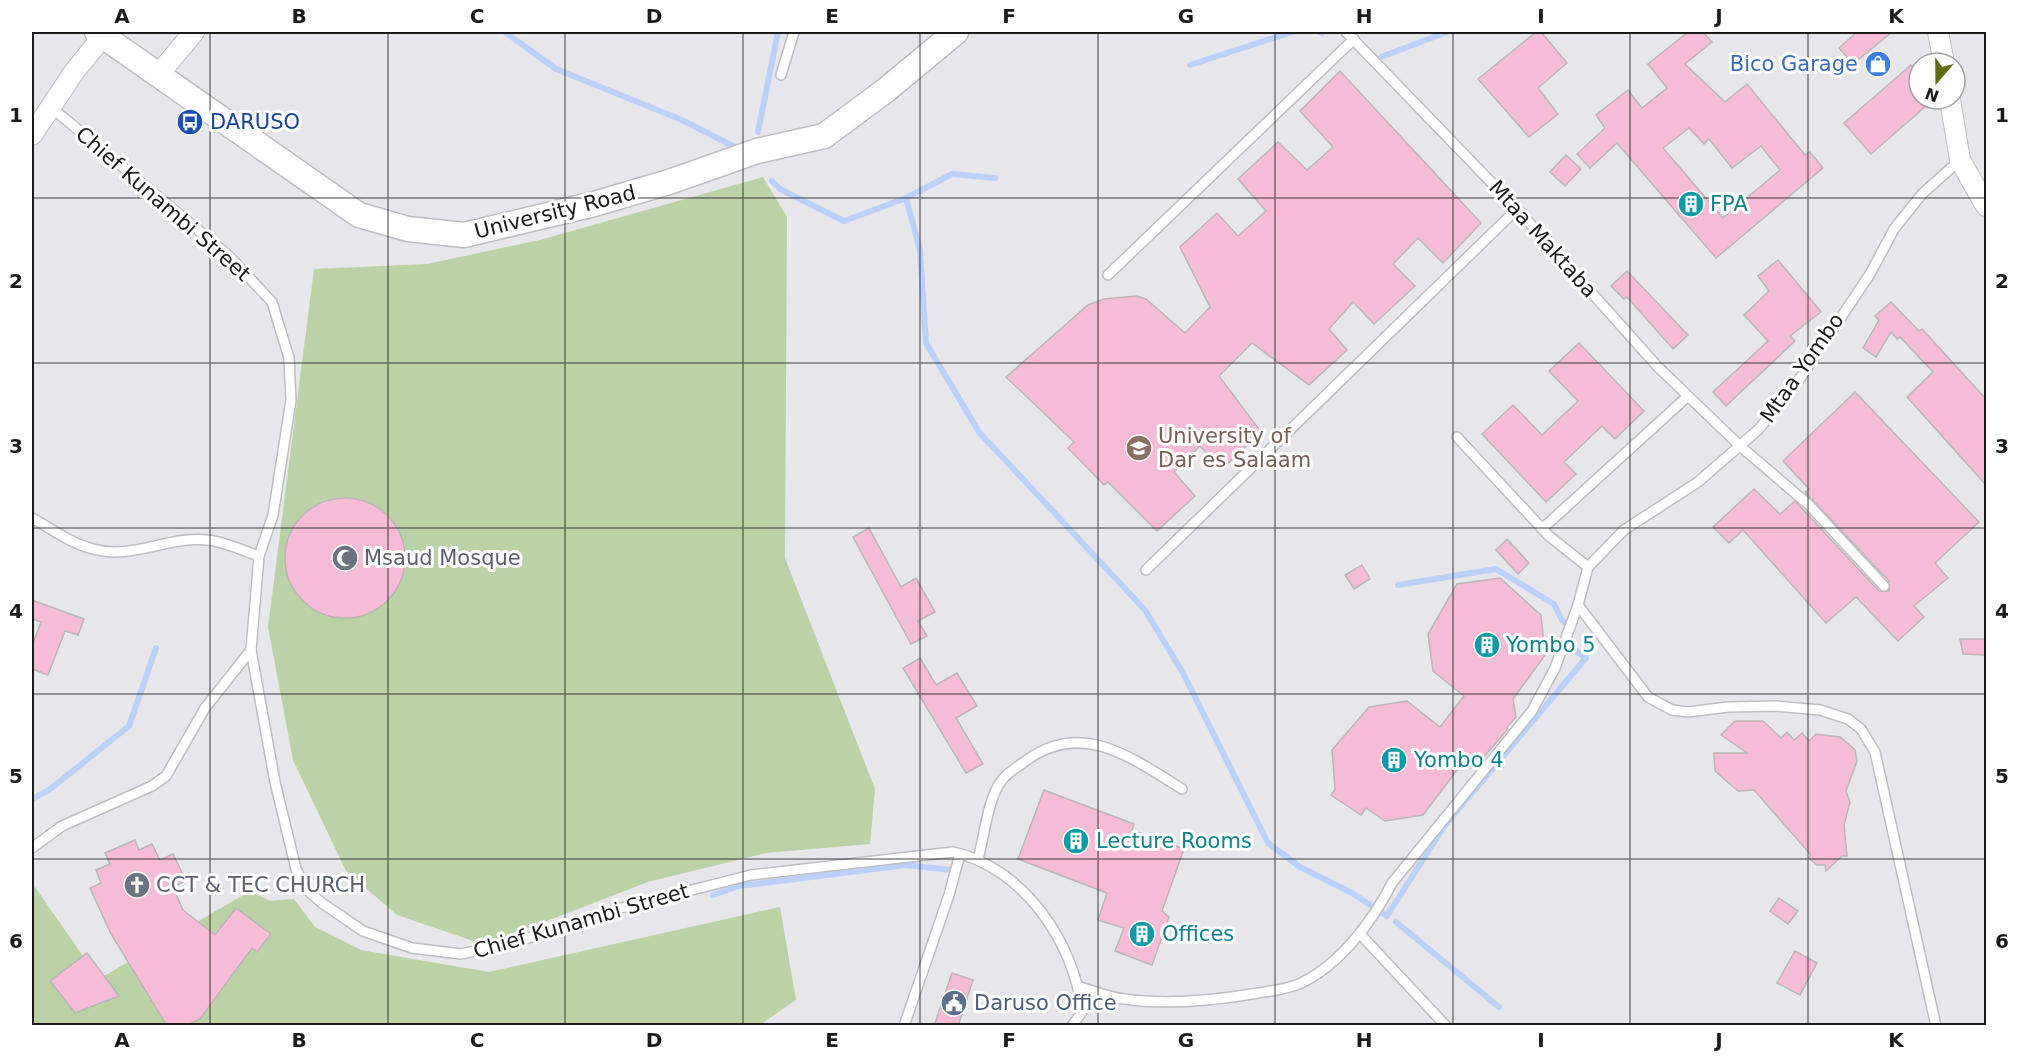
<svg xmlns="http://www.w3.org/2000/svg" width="2018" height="1057" viewBox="0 0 2018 1057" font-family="'DejaVu Sans',sans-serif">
<rect width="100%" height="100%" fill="#e7e7eb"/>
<g fill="#bbd2a6">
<polygon points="763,177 787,217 785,558 875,789 870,844 766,853 648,882 485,945 397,915 346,871 293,760 268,627 314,269 427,264 540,240"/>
<polygon points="35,887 99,979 250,891 270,901 294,899 315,927 361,950 489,972 780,907 796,1000 758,1026 32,1026 32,890"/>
</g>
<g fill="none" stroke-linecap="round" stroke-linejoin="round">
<g stroke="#bcd1fa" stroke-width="6">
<polyline points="505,32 556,69 682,120 735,147"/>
<polyline points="1320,32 1322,33"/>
<polyline points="1381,57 1447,32"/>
<polyline points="1190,65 1292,32"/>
<polyline points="758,132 778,32"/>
<polyline points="772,181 780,189 844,221 906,198 952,174 995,178"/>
<polyline points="906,198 920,250 926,343 979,432 1145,610 1183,673 1268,843 1300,867 1352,893 1387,916 1445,825 1586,658 1571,647 1569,626 1562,620 1554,604 1496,569 1398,585"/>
<polyline points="32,799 49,790 129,726 156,648"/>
<polyline points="713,895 739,886 906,865 951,870"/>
<polyline points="1396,922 1499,1007"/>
</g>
</g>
<g fill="#f6bbd7" stroke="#bab6b8" stroke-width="1.5" fill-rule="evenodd">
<polygon points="1536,32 1541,32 1567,63 1538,88 1558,114 1529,137 1478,79"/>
<path d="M1688,32H1703L1712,42L1685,64L1725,102L1747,84L1805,155L1810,152L1823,168L1716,258L1617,143L1590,168L1577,154L1605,128L1596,115L1628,90L1642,108L1667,88L1648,64ZM1689,128L1704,144L1709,139L1732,168L1761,146L1780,170L1723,218L1663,148Z"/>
<polygon points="1857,32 1892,32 1853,64 1839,48"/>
<polygon points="1911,65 1919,74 1919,99 1934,99 1871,154 1844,123"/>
<polygon points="1340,71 1481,223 1443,263 1418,238 1393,264 1415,286 1374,324 1353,302 1329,329 1347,350 1309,385 1252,343 1219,376 1261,432 1222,469 1200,446 1174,472 1195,496 1157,531 1108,482 1104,485 1068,448 1074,442 1006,377 1088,305 1104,299 1136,296 1146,299 1185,333 1210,307 1180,247 1217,213 1238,236 1266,211 1238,179 1278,142 1307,170 1333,147 1300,111"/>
<polygon points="1566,155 1581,169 1565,186 1550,172"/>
<polygon points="1778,260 1821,312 1790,336 1795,341 1726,406 1713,392 1768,341 1744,315 1769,291 1758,276"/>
<polygon points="1627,271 1688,335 1673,349 1627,297 1624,299 1611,286"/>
<polygon points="1891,302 1919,331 1922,329 1986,399 1986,485 1907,397 1933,372 1900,337 1897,339 1891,332 1876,357 1863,348 1879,320 1875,316"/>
<polygon points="1579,343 1644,411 1615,439 1602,426 1564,462 1576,474 1546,502 1482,434 1513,405 1542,435 1578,401 1549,371"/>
<polygon points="1855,392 1979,522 1935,563 1948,578 1914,606 1924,617 1898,641 1856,597 1826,623 1743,530 1729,543 1713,527 1754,489 1780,514 1795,501 1879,591 1889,591 1889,581 1805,492 1809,489 1783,461"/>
<circle cx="345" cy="558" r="60"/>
<polygon points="869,528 901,587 916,578 935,612 918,621 927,636 911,644 853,537"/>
<polygon points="1507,539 1529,563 1518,574 1496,550"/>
<polygon points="1362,565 1370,579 1354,589 1345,575"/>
<polygon points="1500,578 1541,615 1545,655 1513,699 1516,717 1507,727 1508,729 1475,767 1457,770 1423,815 1385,821 1366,808 1361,815 1331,795 1335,789 1332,750 1369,707 1407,701 1440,727 1464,696 1433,671 1428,634 1457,584"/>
<polygon points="32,600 84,619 78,635 65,631 48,675 32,669 32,646 41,622 32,619"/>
<polygon points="1960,639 1986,639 1986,655 1963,654"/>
<polygon points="920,658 936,685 957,673 977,706 956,718 983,764 966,773 903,668"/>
<polygon points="1735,721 1763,721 1781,738 1787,732 1794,740 1802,733 1809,741 1816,734 1840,737 1855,750 1857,761 1846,791 1850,802 1844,825 1847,856 1842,856 1826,871 1825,865 1817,865 1809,858 1811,855 1754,790 1738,791 1715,771 1714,753 1747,753 1721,735"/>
<polygon points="1044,790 1134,824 1132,830 1184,849 1162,911 1169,917 1152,965 1115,951 1124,928 1098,920 1107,893 1018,859"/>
<polygon points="135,840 139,850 152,844 160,860 173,854 186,881 173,887 183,910 215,935 236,908 271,934 257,952 252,948 200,1019 186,1026 167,1026 111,934 90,888 101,883 96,870 110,864 105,853"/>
<polygon points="1779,898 1798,911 1788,924 1770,911"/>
<polygon points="1795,951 1817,963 1800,995 1777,983"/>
<polygon points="87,953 119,996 75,1013 50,981"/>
<polygon points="952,973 973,980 958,1026 934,1026"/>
</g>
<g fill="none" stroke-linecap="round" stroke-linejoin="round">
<defs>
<g id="service">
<polyline points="1346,32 1517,209 1657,366 1740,446 1809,505 1884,586"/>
<polyline points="781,75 794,32"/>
<path d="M52,108L228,255L272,302L289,358L291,400L273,515L259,556L251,650L275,782L296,869L306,889L322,903L363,931L412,948L461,954L516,942L621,908L751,875L953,852C1023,867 1075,943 1082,1012L1072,1026"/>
<polyline points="1108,275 1354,39"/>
<polyline points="1457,437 1549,536 1588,567"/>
<path d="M32,518C52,529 70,543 93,549C131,560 168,536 207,540C224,541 243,551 259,556"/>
<polyline points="1542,529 1688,396"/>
<polyline points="1146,570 1517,209"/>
<polyline points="1578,605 1648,697 1672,710 1688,712 1728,707 1776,706 1820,710 1848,719 1861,729 1875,752 1936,1026"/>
<polyline points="32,848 62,826 152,786 166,776 205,708 251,650"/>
<path d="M978,859C984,838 988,797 1002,780C1008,772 1019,766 1027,760C1083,720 1132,758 1182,789"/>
<polyline points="1360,934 1446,1026"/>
<path d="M1080,987C1094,991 1109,997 1124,999C1166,1005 1210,1001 1252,994C1268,991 1287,990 1301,983C1340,965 1374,919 1392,883L1532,711L1555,668L1578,605L1588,567L1624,530L1698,482L1759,429L1801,377L1870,274L1894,229L1922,194L1960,160"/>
<polyline points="904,1026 949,895 960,854"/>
</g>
<g id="minor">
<polyline points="1938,32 1944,63"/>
<polyline points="158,75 194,32"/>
<polyline points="1950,99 1960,160 1986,206"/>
<polyline points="32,135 74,72 103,36"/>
</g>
<polyline id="tertiary" points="97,32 359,215 408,229 464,235 594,204 669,182 757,151 824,136 886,90 956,32"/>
</defs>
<use href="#service" stroke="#bebec2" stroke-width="12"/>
<use href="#minor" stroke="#bebec2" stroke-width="22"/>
<use href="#tertiary" stroke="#bebec2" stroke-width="27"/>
<use href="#service" stroke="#fff" stroke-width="9"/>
<use href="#minor" stroke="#fff" stroke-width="20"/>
<use href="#tertiary" stroke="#fff" stroke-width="24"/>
</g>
<path fill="none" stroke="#1a1a1b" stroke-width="1.5" stroke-opacity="0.55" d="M210,32V1026M388,32V1026M565,32V1026M743,32V1026M920,32V1026M1098,32V1026M1275,32V1026M1453,32V1026M1630,32V1026M1808,32V1026M32,198H1986M32,363H1986M32,528H1986M32,694H1986M32,859H1986"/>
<defs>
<symbol id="shop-disc" viewBox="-11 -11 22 22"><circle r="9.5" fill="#3f7fe0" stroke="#fff"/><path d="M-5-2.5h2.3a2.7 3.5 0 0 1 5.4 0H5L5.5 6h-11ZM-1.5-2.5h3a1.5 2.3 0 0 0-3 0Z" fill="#fff"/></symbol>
<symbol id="bus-disc" viewBox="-11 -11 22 22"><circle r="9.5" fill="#1a4fb4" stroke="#fff"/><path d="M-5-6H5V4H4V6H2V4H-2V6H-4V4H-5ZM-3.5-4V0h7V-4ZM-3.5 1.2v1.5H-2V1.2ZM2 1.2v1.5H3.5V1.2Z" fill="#fff"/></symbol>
<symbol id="building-disc" viewBox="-11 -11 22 22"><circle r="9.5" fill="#0f9aa8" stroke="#fff"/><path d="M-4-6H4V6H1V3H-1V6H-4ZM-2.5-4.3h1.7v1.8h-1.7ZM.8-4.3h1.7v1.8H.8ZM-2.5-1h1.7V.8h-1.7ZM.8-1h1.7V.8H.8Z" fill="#fff"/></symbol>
<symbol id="university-disc" viewBox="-11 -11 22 22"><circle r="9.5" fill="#8d6e63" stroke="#fff"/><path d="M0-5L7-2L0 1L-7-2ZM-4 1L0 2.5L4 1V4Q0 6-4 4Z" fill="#fff"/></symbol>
<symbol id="mosque-disc" viewBox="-11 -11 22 22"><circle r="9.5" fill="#6b7280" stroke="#fff"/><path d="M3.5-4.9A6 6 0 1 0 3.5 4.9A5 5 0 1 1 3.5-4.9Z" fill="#fff"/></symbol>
<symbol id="church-disc" viewBox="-11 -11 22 22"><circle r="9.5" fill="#6b7280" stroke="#fff"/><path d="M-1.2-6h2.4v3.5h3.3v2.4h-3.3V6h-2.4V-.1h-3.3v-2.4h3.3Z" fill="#fff"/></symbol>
<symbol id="civic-disc" viewBox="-11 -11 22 22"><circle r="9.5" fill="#5c6f8a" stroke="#fff"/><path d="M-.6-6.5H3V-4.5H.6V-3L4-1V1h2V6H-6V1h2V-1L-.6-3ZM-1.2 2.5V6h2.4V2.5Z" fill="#fff"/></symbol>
</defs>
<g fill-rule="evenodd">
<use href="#shop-disc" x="1863" y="49" width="30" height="30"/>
<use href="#bus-disc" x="175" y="107" width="30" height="30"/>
<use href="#building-disc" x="1676" y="189" width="30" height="30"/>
<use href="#university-disc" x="1124" y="433" width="30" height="30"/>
<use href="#mosque-disc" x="330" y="543" width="30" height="30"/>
<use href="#building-disc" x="1472" y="630" width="30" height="30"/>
<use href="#building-disc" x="1379" y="745" width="30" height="30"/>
<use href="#building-disc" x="1061" y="826" width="30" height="30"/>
<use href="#church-disc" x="122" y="870" width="30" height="30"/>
<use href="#building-disc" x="1127" y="919" width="30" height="30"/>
<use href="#civic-disc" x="939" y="988" width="30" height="30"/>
</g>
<g text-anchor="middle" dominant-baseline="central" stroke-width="6" stroke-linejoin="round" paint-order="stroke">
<g font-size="21" fill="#366cbe" stroke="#fff" text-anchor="end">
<text x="1858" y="64">Bico Garage</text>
</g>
<g font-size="21" fill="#164399" stroke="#fff" text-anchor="start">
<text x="210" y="122">DARUSO</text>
</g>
<g font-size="21" fill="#1a1a1b" stroke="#fff">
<text transform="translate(163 204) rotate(41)">Chief Kunambi Street</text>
<text transform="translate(555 212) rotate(-14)">University Road</text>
<text transform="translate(1543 239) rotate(48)">Mtaa Maktaba</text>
<text transform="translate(1802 368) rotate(-55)">Mtaa Yombo</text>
<text transform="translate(581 921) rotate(-16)">Chief Kunambi Street</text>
</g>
<g font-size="21" fill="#0d838f" stroke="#fff" text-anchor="start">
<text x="1710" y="204">FPA</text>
<text x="1506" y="645">Yombo 5</text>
<text x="1414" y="760">Yombo 4</text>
<text x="1096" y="841">Lecture Rooms</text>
<text x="1162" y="934">Offices</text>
</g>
<g font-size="21" fill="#785e54" stroke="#fff" text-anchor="start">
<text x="1158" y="436">University of<tspan x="1158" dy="24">Dar es Salaam</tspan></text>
</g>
<g font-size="21" fill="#5b616d" stroke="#fff" text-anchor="start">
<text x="364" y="558">Msaud Mosque</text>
<text x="156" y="885">CCT &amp; TEC CHURCH</text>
</g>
<g font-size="21" fill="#4e5e75" stroke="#fff" text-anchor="start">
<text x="974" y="1003">Daruso Office</text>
</g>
</g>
<rect width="2018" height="1057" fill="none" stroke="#ffffff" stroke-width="66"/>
<g transform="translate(1937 81) rotate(200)"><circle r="28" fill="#ffffff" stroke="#a3a3a4" stroke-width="1.5"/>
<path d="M0-4.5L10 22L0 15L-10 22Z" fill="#606c15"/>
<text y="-9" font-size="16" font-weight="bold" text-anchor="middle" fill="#1a1a1b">N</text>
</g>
<rect x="33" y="33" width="1952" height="991" fill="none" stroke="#1a1a1b" stroke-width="2"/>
<g font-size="20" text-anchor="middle" font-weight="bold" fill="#1a1a1b">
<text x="122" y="23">A</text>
<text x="299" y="23">B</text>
<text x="477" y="23">C</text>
<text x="654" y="23">D</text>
<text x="832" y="23">E</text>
<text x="1009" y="23">F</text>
<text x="1186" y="23">G</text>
<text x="1364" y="23">H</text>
<text x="1541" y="23">I</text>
<text x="1719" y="23">J</text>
<text x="1896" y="23">K</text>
<text x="16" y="122">1</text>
<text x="2002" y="122">1</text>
<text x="16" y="288">2</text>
<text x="2002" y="288">2</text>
<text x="16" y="453">3</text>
<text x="2002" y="453">3</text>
<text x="16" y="618">4</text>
<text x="2002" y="618">4</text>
<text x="16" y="783">5</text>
<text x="2002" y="783">5</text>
<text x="16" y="948">6</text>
<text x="2002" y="948">6</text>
<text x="122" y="1047">A</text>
<text x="299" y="1047">B</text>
<text x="477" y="1047">C</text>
<text x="654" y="1047">D</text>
<text x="832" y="1047">E</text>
<text x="1009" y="1047">F</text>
<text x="1186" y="1047">G</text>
<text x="1364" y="1047">H</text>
<text x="1541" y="1047">I</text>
<text x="1719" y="1047">J</text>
<text x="1896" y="1047">K</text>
</g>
</svg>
